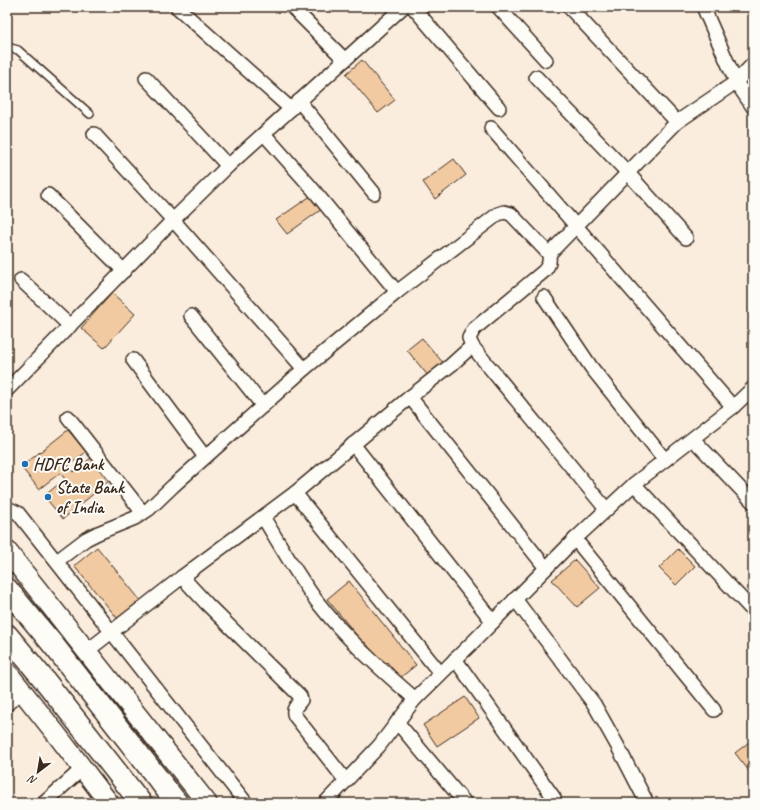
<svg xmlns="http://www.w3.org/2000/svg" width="760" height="810" viewBox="0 0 760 810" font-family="Caveat,sans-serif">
<rect width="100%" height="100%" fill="#faedde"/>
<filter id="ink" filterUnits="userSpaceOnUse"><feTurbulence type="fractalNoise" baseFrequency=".025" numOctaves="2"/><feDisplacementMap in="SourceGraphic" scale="8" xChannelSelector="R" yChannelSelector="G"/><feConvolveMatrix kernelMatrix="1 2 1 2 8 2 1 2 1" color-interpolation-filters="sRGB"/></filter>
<g filter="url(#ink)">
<g fill="#f2caa2" stroke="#3b2a1e">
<polygon points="362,60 395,100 378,113 346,74"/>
<polygon points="454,159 466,175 435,199 423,182"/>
<polygon points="312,195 322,209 287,234 276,220"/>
<polygon points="112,293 135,314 104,348 81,328"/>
<polygon points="422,338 445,365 429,377 407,350"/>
<polygon points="68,430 86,452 68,466 73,472 91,458 109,481 63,519 44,496 65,479 60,473 39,489 21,467"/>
<polygon points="97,547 141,601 118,619 74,566"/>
<polygon points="678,549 695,566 676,585 659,568"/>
<polygon points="575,560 600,588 577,607 552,580"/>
<polygon points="349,581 416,665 400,678 387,662 383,665 365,642 363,643 327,599"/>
<polygon points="465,697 479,718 437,746 423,725"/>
<polygon points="753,739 753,776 735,753"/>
</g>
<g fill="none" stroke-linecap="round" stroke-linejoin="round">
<defs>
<polyline id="lane" points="7,47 18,50 90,114"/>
<g id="street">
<polyline points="177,7 291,109"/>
<polyline points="292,7 345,60"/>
<polyline points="403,7 228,166 173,220 304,369 397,292 498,214 504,212 511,214 549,254"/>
<polyline points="413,7 499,108"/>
<polyline points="498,7 546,60"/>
<polyline points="704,7 705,11 736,82 753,107"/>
<polyline points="536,77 628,173 686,238"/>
<polyline points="146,78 228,166"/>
<polyline points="299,101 374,193"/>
<polyline points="677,122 736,82 753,64"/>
<polyline points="491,128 733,407"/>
<polyline points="264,134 311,187 397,292"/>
<polyline points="48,195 124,271"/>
<polyline points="21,280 70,326"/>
<polyline points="544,297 591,367 665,460"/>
<polyline points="191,316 263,406"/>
<polyline points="472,346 606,509"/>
<polyline points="133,360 205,457"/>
<polyline points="7,390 173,220 94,134"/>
<polyline points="410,397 546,568"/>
<polyline points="68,417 143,513"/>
<polyline points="693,439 753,502"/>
<polyline points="353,444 493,622"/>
<polyline points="634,484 733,407 753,388"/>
<polyline points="295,493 440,673"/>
<polyline points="7,508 18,513 246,803"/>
<path d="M263,517C281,546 298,577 319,604C347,640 381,669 415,699"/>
<polyline points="575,539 714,710"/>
<polyline points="57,561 86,539 98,533 135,518 149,509 173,486 304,369"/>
<path d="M182,577L207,604L300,696L301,700C298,705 291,709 295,716L346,781"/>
<polyline points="515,599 594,704 617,745 645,799 646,803"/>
<path d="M87,651L182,577L295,493L410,397L451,365L472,346L469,338L474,329L543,272C549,266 550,262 549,254L677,122L569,7"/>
<polyline points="455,659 554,798"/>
<polyline points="7,704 23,690"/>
<polyline points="397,722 465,803"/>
<polyline points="44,803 82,769"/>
<polyline points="325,803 379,746 415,699 475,640 575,539 634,484 753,611"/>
</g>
<g id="secondary">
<polyline points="7,551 207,803"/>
<polyline points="7,672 57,735 109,803"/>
</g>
<g id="primary">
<polyline points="7,589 55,647 177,803"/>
<polyline points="7,635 46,682 141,803"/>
</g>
</defs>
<use href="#lane" stroke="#3b2a1e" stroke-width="10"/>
<use href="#street" stroke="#3b2a1e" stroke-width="16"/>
<use href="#secondary" stroke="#3b2a1e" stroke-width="22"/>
<use href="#primary" stroke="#3b2a1e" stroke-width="24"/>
<use href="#lane" stroke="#fdfcf7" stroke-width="7"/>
<use href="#street" stroke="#fdfcf7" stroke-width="13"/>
<use href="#secondary" stroke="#fdfcf7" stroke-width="19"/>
<use href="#primary" stroke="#fdfcf7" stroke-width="21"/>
</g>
</g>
<g fill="#1f6fb2" stroke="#fdfcf7" stroke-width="1.5">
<circle cx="25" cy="464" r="4"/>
<circle cx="48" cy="497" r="4"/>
</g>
<g text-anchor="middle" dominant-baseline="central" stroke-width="4" stroke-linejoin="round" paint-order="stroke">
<g font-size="17" font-weight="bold" fill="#3b2a1e" stroke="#fdfcf7" text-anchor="start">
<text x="33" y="464">HDFC Bank</text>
<text x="56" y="487">State Bank<tspan x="56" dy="20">of India</tspan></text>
</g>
</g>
<rect width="760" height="810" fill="none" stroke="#fdfcf7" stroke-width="24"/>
<rect x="12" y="12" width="736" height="786" fill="none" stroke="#3b2a1e" stroke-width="1.5" filter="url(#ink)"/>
<g transform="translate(38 772) rotate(211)" stroke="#fdfcf7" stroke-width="3" paint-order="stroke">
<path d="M0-3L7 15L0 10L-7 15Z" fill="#3b2a1e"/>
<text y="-6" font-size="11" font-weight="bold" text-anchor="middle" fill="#3b2a1e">N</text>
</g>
</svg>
